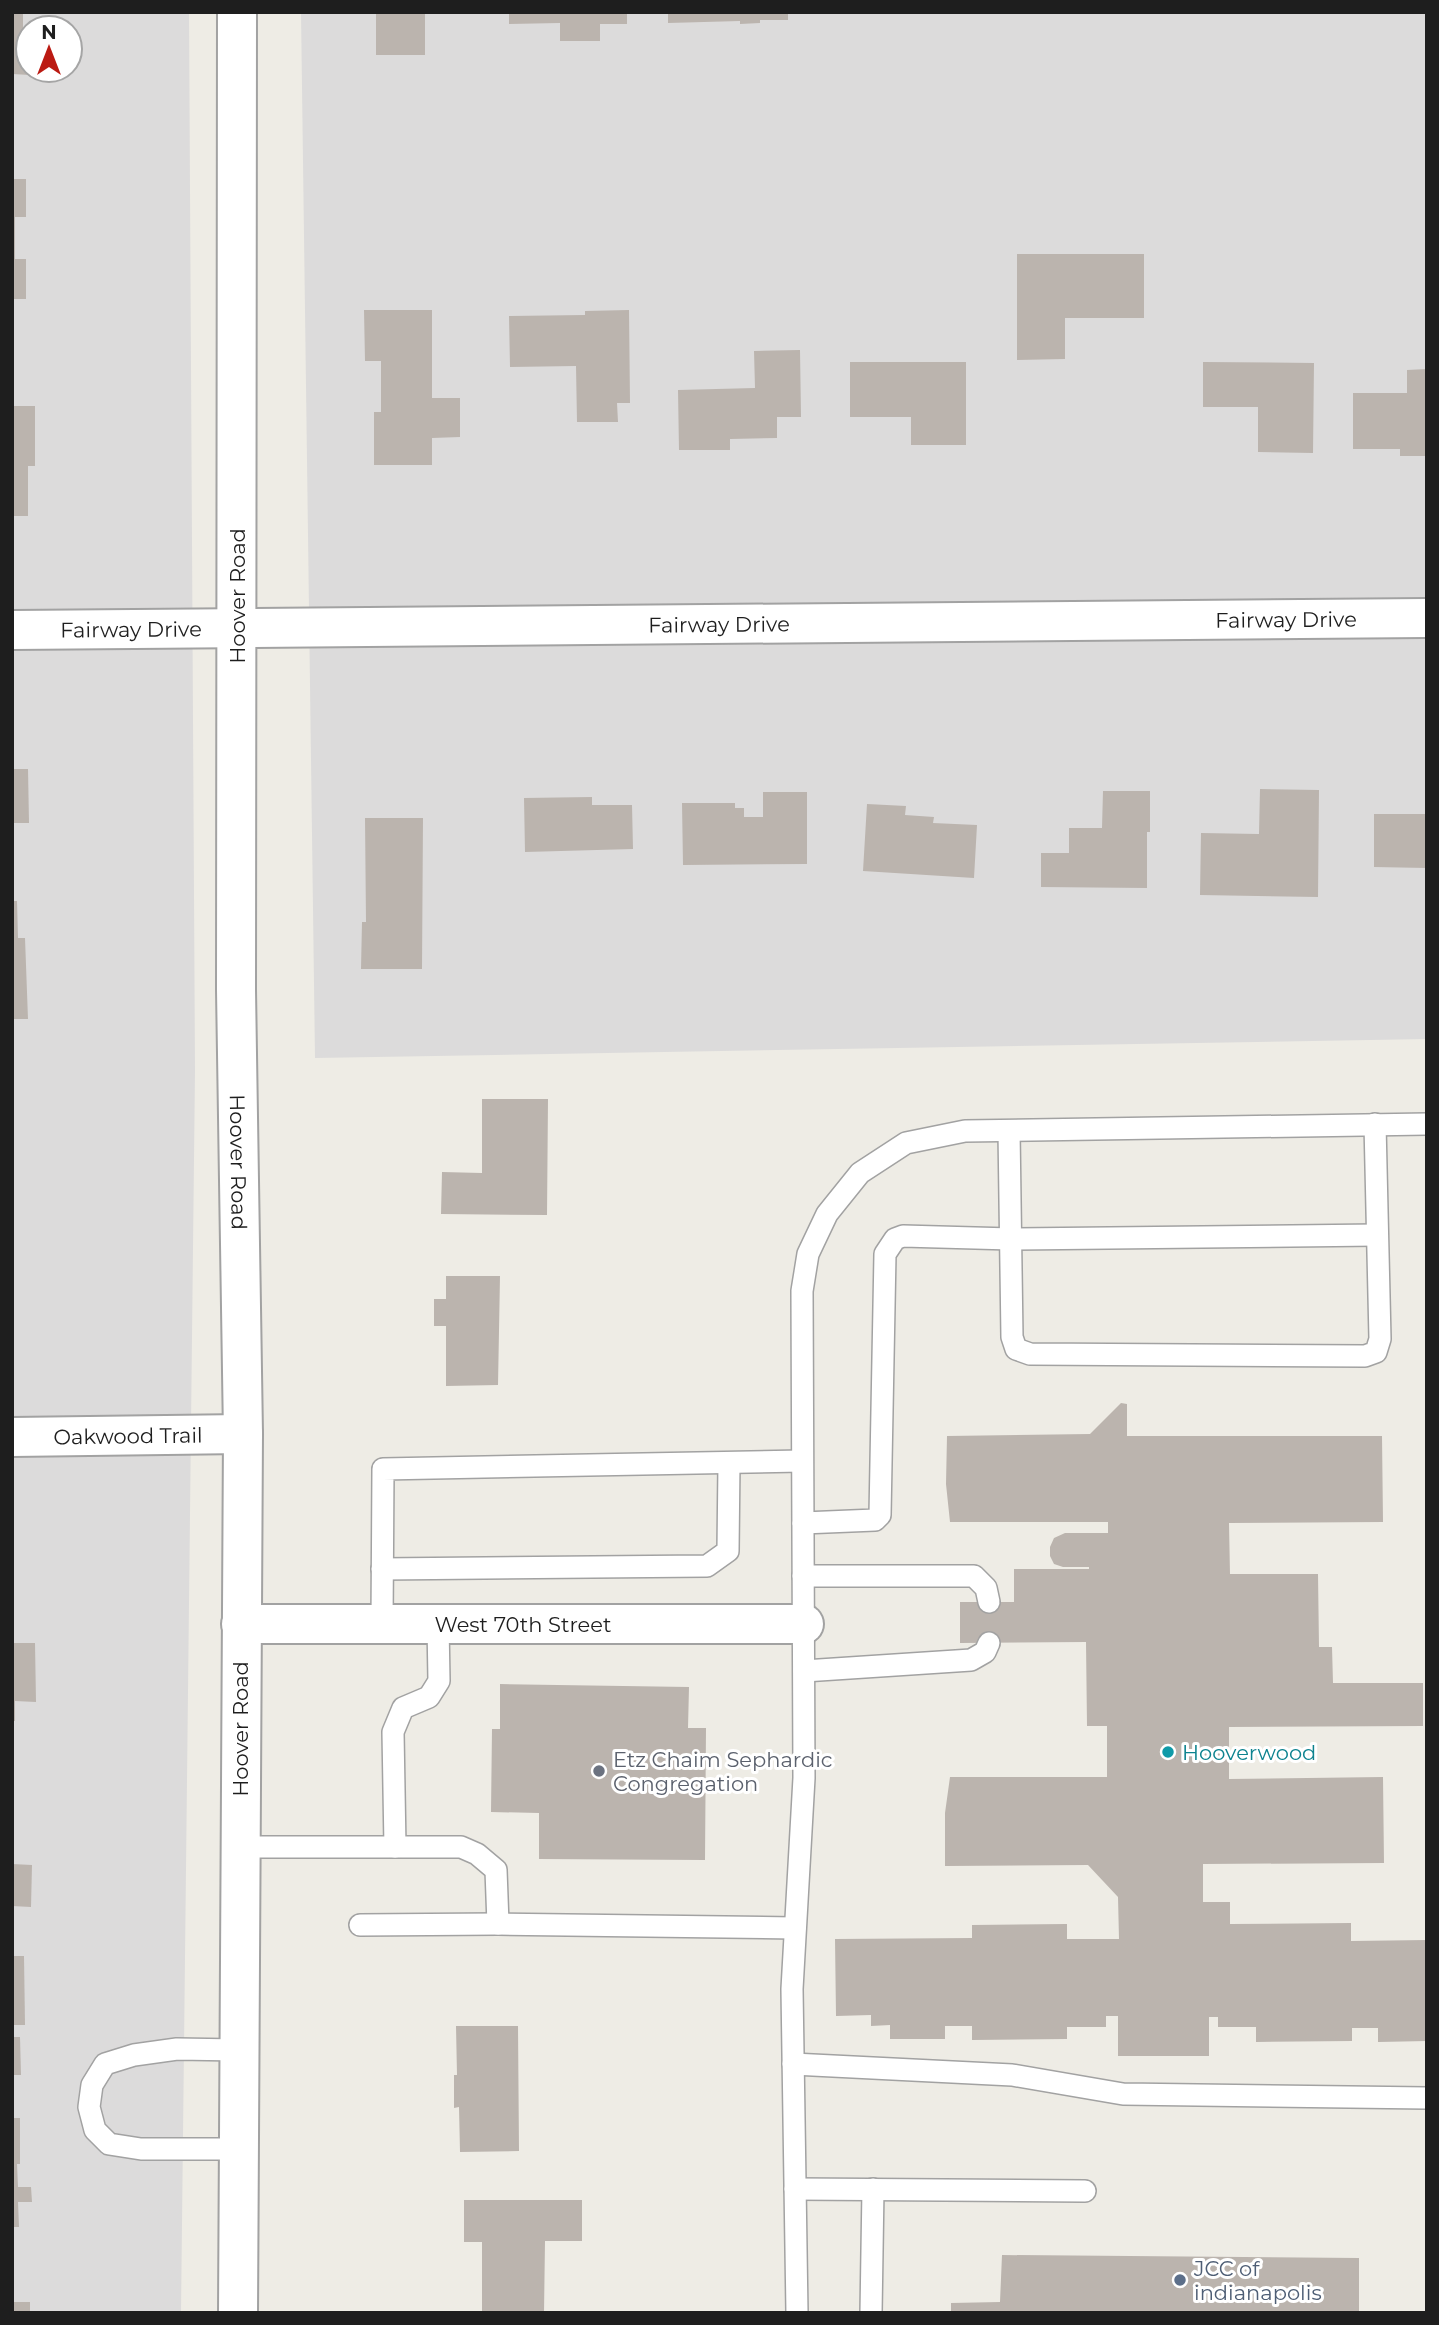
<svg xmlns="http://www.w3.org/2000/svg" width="1439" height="2325" viewBox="0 0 1439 2325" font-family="Montserrat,sans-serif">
<rect width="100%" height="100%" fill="#eeece5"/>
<g fill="#dcdbdb" fill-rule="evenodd">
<path d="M12,12H189L195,1071L181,2313H12ZM28,28H70V70H28Z"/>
<polygon points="301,12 1427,12 1427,1039 315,1058"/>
</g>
<g fill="#bbb4ae">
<polygon points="12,12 23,12 23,34 28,34 30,75 12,74"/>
<rect x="376" y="12" width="49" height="43"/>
<polygon points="509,12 627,12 627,24 600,24 600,41 560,41 560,23 509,24"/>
<polygon points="668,12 788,12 788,20 760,20 760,23 740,24 740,21 668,23"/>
<polygon points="12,179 26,179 26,217 15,217 15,259 26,259 26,299 12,299"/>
<polygon points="1017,254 1144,254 1144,318 1065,318 1065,359 1017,360"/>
<polygon points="364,310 432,310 432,398 460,398 460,437 432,438 432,465 374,465 374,412 381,412 381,361 365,361"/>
<polygon points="629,310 630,403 617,403 618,422 577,422 576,366 510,367 509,316 585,315 585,311"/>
<polygon points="800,350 801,417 777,417 777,438 730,439 730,450 679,450 678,390 755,388 754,351"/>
<polygon points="850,362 966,362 966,445 911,445 911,417 850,417"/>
<polygon points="1203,362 1314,363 1313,453 1258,452 1258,407 1203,407"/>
<polygon points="1427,369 1427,456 1400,456 1400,449 1353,449 1353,393 1407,393 1407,370"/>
<polygon points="12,406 35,406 35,466 28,466 28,516 12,516"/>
<polygon points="12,769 28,769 29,823 12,823"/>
<polygon points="1260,789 1319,790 1318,897 1200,895 1201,833 1259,834"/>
<polygon points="1103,791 1150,791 1150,832 1147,832 1147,888 1041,887 1041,853 1069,853 1069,828 1102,828"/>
<polygon points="763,792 807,792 807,864 683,865 682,803 735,803 735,808 744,808 744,817 763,817"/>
<polygon points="592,797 592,805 632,805 633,849 525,852 524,798"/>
<polygon points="867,804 906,806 905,815 934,817 933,823 977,825 974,878 863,871"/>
<polygon points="1374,814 1427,814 1427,868 1374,867"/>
<polygon points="365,818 423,818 422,969 361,969 362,922 366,922"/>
<polygon points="12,901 17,901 18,938 25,938 28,1019 12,1019"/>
<polygon points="482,1099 548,1099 547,1215 441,1214 442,1172 482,1173"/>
<polygon points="446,1276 500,1276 498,1385 446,1386 446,1326 434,1326 434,1299 446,1299"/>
<polygon points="1121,1403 1127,1404 1127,1436 1382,1436 1383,1522 1229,1523 1230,1574 1318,1574 1319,1647 1332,1647 1333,1683 1423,1683 1423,1726 1229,1727 1229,1779 1383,1777 1384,1863 1203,1864 1203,1902 1230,1902 1230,1924 1351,1923 1351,1941 1427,1940 1427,2041 1378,2042 1378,2028 1352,2028 1352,2041 1256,2042 1256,2027 1218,2027 1218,2017 1209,2017 1209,2056 1118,2056 1118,2016 1106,2016 1106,2027 1067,2027 1067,2039 972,2040 972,2026 945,2026 945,2039 890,2039 890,2025 871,2026 871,2015 836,2016 835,1939 972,1938 972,1925 1067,1924 1067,1939 1119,1939 1118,1897 1088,1865 945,1866 945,1813 950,1777 1107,1777 1107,1726 1087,1726 1086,1642 960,1643 960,1602 1014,1602 1014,1569 1089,1569 1089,1567 1063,1567 1054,1564 1050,1556 1050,1547 1054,1538 1065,1533 1108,1533 1108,1522 950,1522 946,1484 947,1436 1090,1434"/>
<polygon points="12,1643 35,1643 36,1702 15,1701 15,1721 12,1721"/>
<polygon points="500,1684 689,1687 688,1728 706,1728 705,1860 539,1859 539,1813 491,1812 492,1729 500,1729"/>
<polygon points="12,1864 32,1865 31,1907 12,1906"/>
<polygon points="12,1956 24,1956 25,2025 12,2025"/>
<polygon points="456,2026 518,2026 519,2151 460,2152 459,2107 454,2108 454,2075 457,2075"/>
<polygon points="12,2037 20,2037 21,2075 12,2075"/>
<polygon points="12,2118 20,2118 20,2164 17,2164 18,2187 31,2187 32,2202 18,2202 19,2227 12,2227"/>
<polygon points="464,2200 582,2200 582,2241 545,2241 544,2313 482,2313 482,2242 464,2242"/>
<polygon points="1002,2255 1359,2258 1359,2313 951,2313 951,2303 1000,2302"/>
<rect x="12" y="2302" width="18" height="11"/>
</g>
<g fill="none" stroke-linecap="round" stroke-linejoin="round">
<defs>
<g id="service">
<polyline points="1009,1131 1012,1337 1016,1349 1030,1354 1365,1356 1376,1352 1380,1339 1375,1124"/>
<polyline points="803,1523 875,1520 880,1515 885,1254 895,1239 903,1236 1011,1239 1377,1235"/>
<polyline points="382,1569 707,1566 728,1551 729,1463"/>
<polyline points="803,1576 974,1576 986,1588 989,1602"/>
<polyline points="382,1624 383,1469 802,1461"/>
<polyline points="804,1671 971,1660 985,1652 989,1643"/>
<polyline points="240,1847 461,1847 477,1854 496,1870 498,1924"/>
<polyline points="395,1847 393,1732 403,1708 429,1697 439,1681 438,1624"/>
<polyline points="360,1925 498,1924 795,1928"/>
<polyline points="793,2064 1012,2075 1123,2094 1427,2098"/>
<polyline points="238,2149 141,2149 109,2144 95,2130 89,2107 92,2085 105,2064 134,2055 177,2049 239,2050"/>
<polyline points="795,2189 1085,2191"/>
<polyline points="797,2313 792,1989 804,1778 802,1291 808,1254 827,1214 860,1173 906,1143 965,1131 1427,1124"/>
<polyline points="871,2313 873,2189"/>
</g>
<g id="minor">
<path id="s1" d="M12,630L1427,618"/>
<path id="s2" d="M12,1437L243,1434"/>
<path id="s3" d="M241,1624H804"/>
</g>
<g id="tertiary">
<path id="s4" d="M237,12L236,990L243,1434L238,2313"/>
</g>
</defs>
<use href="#service" stroke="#a2a2a2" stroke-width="24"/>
<use href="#minor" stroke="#a2a2a2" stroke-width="42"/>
<use href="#tertiary" stroke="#a2a2a2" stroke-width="42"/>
<use href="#service" stroke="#fff" stroke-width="21"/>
<use href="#minor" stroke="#fff" stroke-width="38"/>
<use href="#tertiary" stroke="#fff" stroke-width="38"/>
</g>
<circle fill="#0f9aa8" stroke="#fff" stroke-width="2.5" cx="1168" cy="1752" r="7"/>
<circle fill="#6b7280" stroke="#fff" stroke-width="2.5" cx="599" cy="1771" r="7"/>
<circle fill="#5c6f8a" stroke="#fff" stroke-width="2.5" cx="1180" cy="2280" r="7"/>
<g text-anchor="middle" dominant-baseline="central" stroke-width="6" stroke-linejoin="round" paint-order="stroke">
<g font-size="21" fill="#1e1e1e" stroke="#fff">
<text transform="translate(237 596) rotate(-90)">Hoover Road</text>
<text stroke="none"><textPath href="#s1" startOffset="1274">Fairway Drive</textPath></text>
<text stroke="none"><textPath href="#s1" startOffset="707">Fairway Drive</textPath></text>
<text stroke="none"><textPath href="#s1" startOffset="119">Fairway Drive</textPath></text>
<text stroke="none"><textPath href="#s4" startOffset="1150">Hoover Road</textPath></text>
<text stroke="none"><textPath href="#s2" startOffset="116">Oakwood Trail</textPath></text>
<text stroke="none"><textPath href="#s3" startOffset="282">West 70th Street</textPath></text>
<text transform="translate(240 1729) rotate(-90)">Hoover Road</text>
</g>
<g font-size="21" fill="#0d838f" stroke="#fff" text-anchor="start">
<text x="1182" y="1752">Hooverwood</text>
</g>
<g font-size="21" fill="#5b616d" stroke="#fff" text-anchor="start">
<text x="613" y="1759">Etz Chaim Sephardic<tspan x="613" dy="24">Congregation</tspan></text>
</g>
<g font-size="21" fill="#4e5e75" stroke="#fff" text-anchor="start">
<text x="1194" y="2268">JCC of<tspan x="1194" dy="24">indianapolis</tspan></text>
</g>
</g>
<rect width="1439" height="2325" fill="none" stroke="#1e1e1e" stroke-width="28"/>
<g transform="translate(49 49)"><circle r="33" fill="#ffffff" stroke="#a5a5a5" stroke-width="2"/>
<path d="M0-5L12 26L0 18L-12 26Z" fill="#bb1a12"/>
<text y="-10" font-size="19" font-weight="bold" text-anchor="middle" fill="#1e1e1e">N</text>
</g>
</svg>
